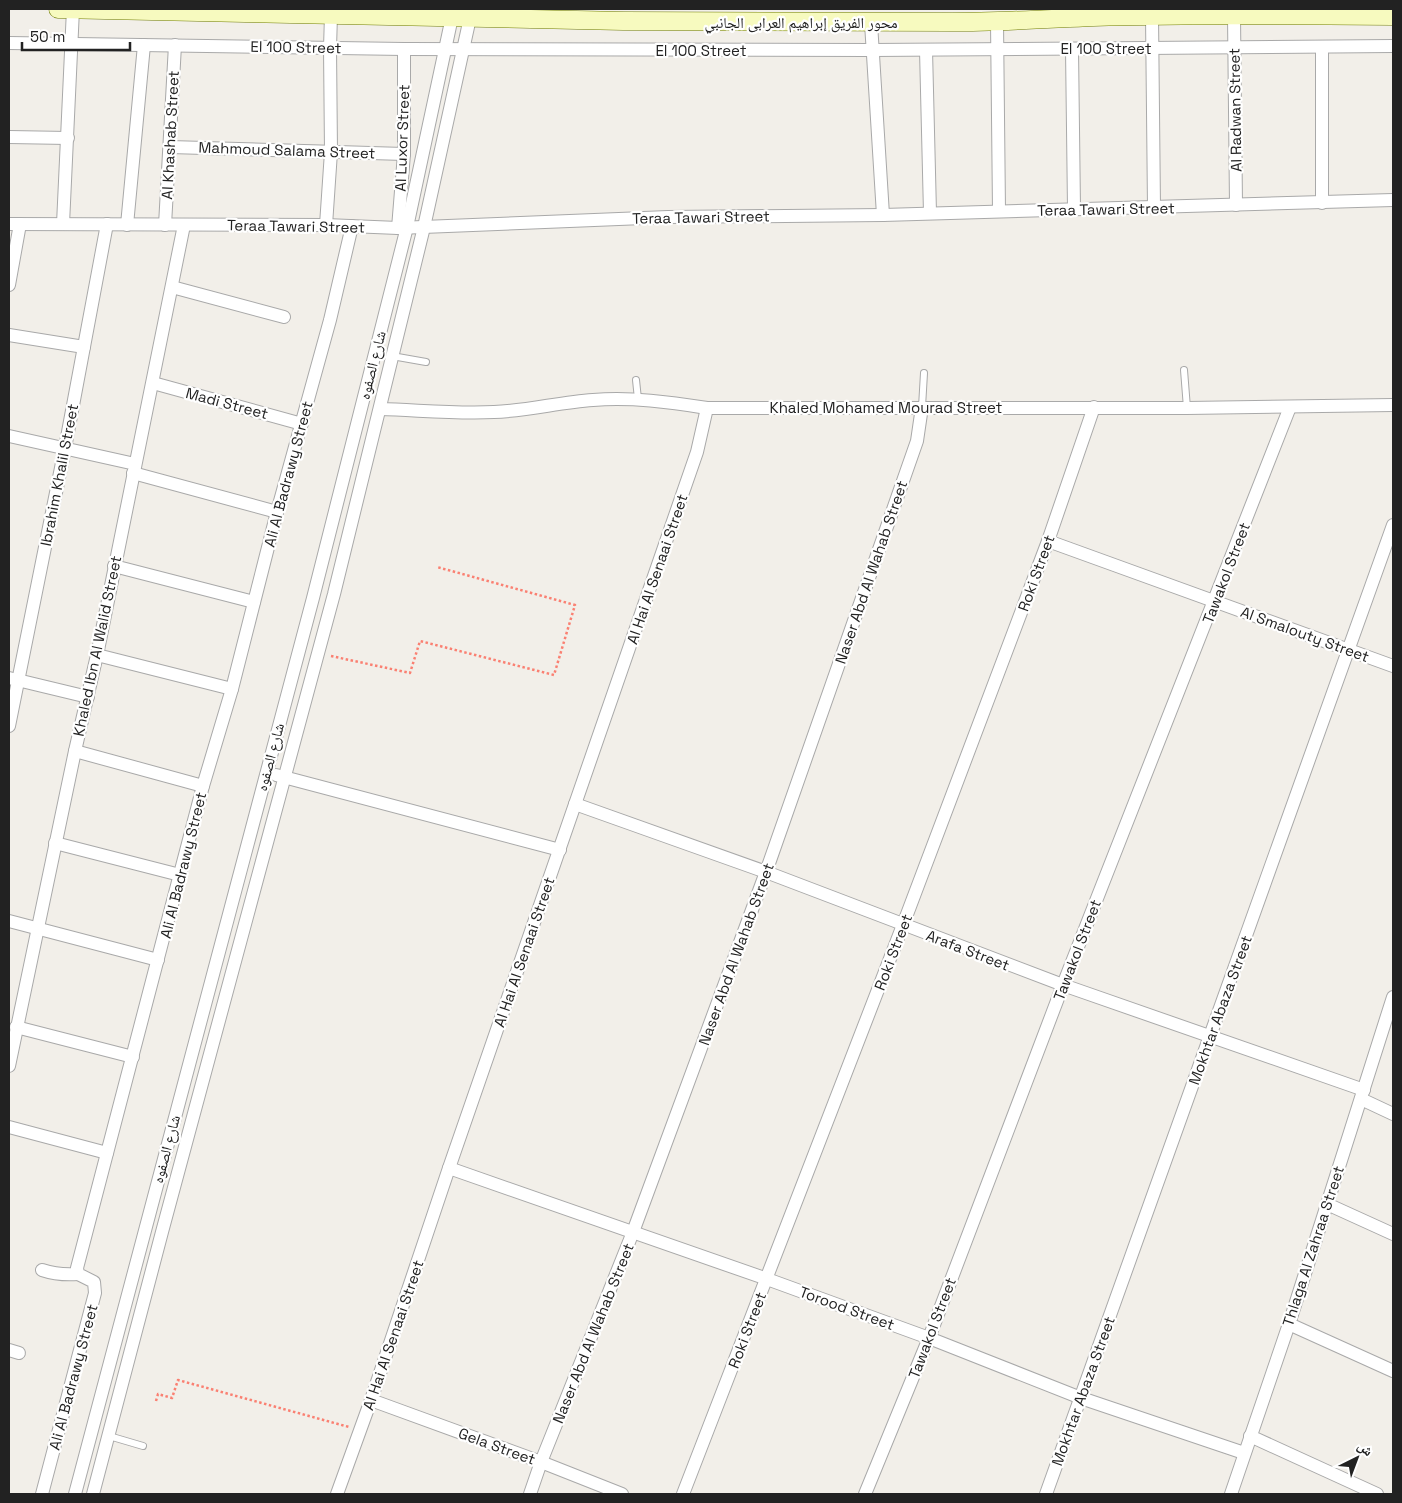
<svg xmlns="http://www.w3.org/2000/svg" width="1402" height="1503" viewBox="0 0 1402 1503" font-family="'Space Grotesk','Noto Naskh Arabic',sans-serif">
<rect width="100%" height="100%" fill="#f2efe9"/>
<g fill="none" stroke-linecap="round" stroke-linejoin="round">
<defs>
<g id="lane">
<polyline points="392,356 426,362"/>
<polyline points="1184,370 1187,408"/>
<polyline points="636,380 638,399"/>
<polyline points="922,407 924,373"/>
<polyline points="109,1436 143,1446"/>
</g>
<g id="street">
<polyline points="1152,16 1154,208"/>
<polyline points="1234,16 1236,205"/>
<polyline points="997,22 999,211"/>
<polyline points="871,23 883,215"/>
<polyline points="9,43 404,49 872,50 1393,46"/>
<polyline points="1072,49 1074,209"/>
<polyline points="926,50 930,213"/>
<polyline points="9,137 68,138"/>
<polyline points="170,147 404,154"/>
<polyline points="1322,203 1322,47"/>
<polyline points="9,224 326,225 398,228 668,217 883,215 1393,200"/>
<polyline points="63,224 73,9"/>
<polyline points="127,225 144,45"/>
<polyline points="165,225 175,45"/>
<polyline points="326,225 331,152 330,48 331,15"/>
<polyline points="398,228 404,154 404,49"/>
<polyline points="9,285 20,224"/>
<polyline points="172,287 284,317"/>
<polyline points="9,335 84,347"/>
<polyline points="153,383 302,424"/>
<path d="M380,409C418,410 456,414 494,412C528,411 560,402 593,400C632,397 669,402 707,408H1187L1393,405"/>
<polyline points="9,436 135,464"/>
<polyline points="133,473 277,512"/>
<polyline points="1048,541 1393,666"/>
<polyline points="114,566 254,602"/>
<polyline points="97,655 232,689"/>
<polyline points="9,678 88,697"/>
<polyline points="9,726 65,448 107,224"/>
<polyline points="75,751 203,786"/>
<polyline points="276,775 560,850"/>
<polyline points="575,804 766,872 1063,985 1364,1090"/>
<polyline points="55,843 180,875"/>
<polyline points="9,921 158,960"/>
<polyline points="16,1027 133,1057"/>
<polyline points="9,1066 75,751 97,655 184,225"/>
<polyline points="1361,1099 1393,1114"/>
<polyline points="9,1127 107,1153"/>
<polyline points="449,1168 767,1279 929,1338 1081,1398 1244,1453"/>
<polyline points="1327,1204 1393,1234"/>
<path d="M42,1270C54,1274 65,1275 78,1274"/>
<polyline points="1289,1324 1393,1371"/>
<polyline points="9,1350 19,1353"/>
<polyline points="371,1400 541,1462 622,1494"/>
<polyline points="1250,1436 1377,1494"/>
<polyline points="42,1494 95,1293 94,1282 78,1274 77,1268 203,786 232,689 277,512 330,320 352,226"/>
<polyline points="75,1494 313,598 407,227 452,17"/>
<polyline points="93,1494 162,1232 334,594 424,227 470,18"/>
<polyline points="337,1494 371,1400 449,1168 697,452 707,408"/>
<polyline points="530,1494 541,1462 633,1232 766,872 917,441 922,407"/>
<polyline points="683,1494 903,925 1048,541 1094,407"/>
<polyline points="865,1494 929,1338 1063,985 1290,407"/>
<polyline points="1046,1494 1393,525"/>
<polyline points="1231,1494 1289,1324 1393,997"/>
</g>
<path id="secondary" d="M58,9L623,21L952,22C999,22 1046,19 1093,17C1193,14 1293,15 1393,16"/>
</defs>
<use href="#lane" stroke="#a9a9a9" stroke-width="8"/>
<use href="#street" stroke="#a9a9a9" stroke-width="14"/>
<use href="#secondary" stroke="#707d05" stroke-width="19"/>
<g stroke="#fa8072" stroke-width="2.5" stroke-dasharray="2.5 2.5" stroke-linecap="butt">
<polyline points="331,656 410,673 420,641 554,675 575,605 437,567"/>
<polyline points="156,1401 158,1394 172,1398 178,1380 349,1427"/>
</g>
<use href="#lane" stroke="#fff" stroke-width="6"/>
<use href="#street" stroke="#fff" stroke-width="12"/>
<use href="#secondary" stroke="#f7fabf" stroke-width="18"/>
</g>
<g text-anchor="middle" dominant-baseline="central" stroke-width="4.5" stroke-linejoin="round" paint-order="stroke">
<g font-size="15" fill="#222" stroke="#fff">
<text x="801" y="22">محور الفريق إبراهيم العرابى الجانبي</text>
<text transform="translate(296 47) rotate(1)">El 100 Street</text>
<text x="1106" y="48">El 100 Street</text>
<text x="701" y="50">El 100 Street</text>
<text transform="translate(1235 110) rotate(-91)">Al Radwan Street</text>
<text transform="translate(170 135) rotate(-87)">Al Khashab Street</text>
<text transform="translate(402 138) rotate(-88)">Al Luxor Street</text>
<text transform="translate(287 150) rotate(2)">Mahmoud Salama Street</text>
<text transform="translate(1106 209) rotate(-1)">Teraa Tawari Street</text>
<text transform="translate(701 217) rotate(-1)">Teraa Tawari Street</text>
<text transform="translate(296 226) rotate(1)">Teraa Tawari Street</text>
<text transform="translate(372 365) rotate(-76)">شارع الصفوه</text>
<text transform="translate(227 403) rotate(15)">Madi Street</text>
<text x="886" y="407">Khaled Mohamed Mourad Street</text>
<text transform="translate(288 474) rotate(-75)">Ali Al Badrawy Street</text>
<text transform="translate(59 475) rotate(-79)">Ibrahim Khalil Street</text>
<text transform="translate(657 569) rotate(-71)">Al Hai Al Senaai Street</text>
<text transform="translate(871 572) rotate(-71)">Naser Abd Al Wahab Street</text>
<text transform="translate(1036 573) rotate(-70)">Roki Street</text>
<text transform="translate(1226 573) rotate(-69)">Tawakol Street</text>
<text transform="translate(1305 634) rotate(20)">Al Smalouty Street</text>
<text transform="translate(97 646) rotate(-78)">Khaled Ibn Al Walid Street</text>
<text transform="translate(270 757) rotate(-75)">شارع الصفوه</text>
<text transform="translate(183 865) rotate(-76)">Ali Al Badrawy Street</text>
<text transform="translate(968 950) rotate(21)">Arafa Street</text>
<text transform="translate(1077 950) rotate(-69)">Tawakol Street</text>
<text transform="translate(524 952) rotate(-71)">Al Hai Al Senaai Street</text>
<text transform="translate(893 952) rotate(-69)">Roki Street</text>
<text transform="translate(736 954) rotate(-70)">Naser Abd Al Wahab Street</text>
<text transform="translate(1220 1010) rotate(-70)">Mokhtar Abaza Street</text>
<text transform="translate(166 1149) rotate(-75)">شارع الصفوه</text>
<text transform="translate(1313 1246) rotate(-72)">Thlaga Al Zahraa Street</text>
<text transform="translate(847 1308) rotate(20)">Torood Street</text>
<text transform="translate(932 1328) rotate(-69)">Tawakol Street</text>
<text transform="translate(747 1330) rotate(-69)">Roki Street</text>
<text transform="translate(593 1333) rotate(-68)">Naser Abd Al Wahab Street</text>
<text transform="translate(393 1335) rotate(-71)">Al Hai Al Senaai Street</text>
<text transform="translate(73 1377) rotate(-75)">Ali Al Badrawy Street</text>
<text transform="translate(1083 1391) rotate(-70)">Mokhtar Abaza Street</text>
<text transform="translate(497 1446) rotate(20)">Gela Street</text>
</g>
</g>
<rect width="1402" height="1503" fill="none" stroke="#222222" stroke-width="20"/>
<g transform="translate(1357 1458) rotate(42)" stroke="#ffffff" stroke-width="4" paint-order="stroke">
<path d="M0-4L9 19L0 12L-9 19Z" fill="#222222"/>
<text y="-8" font-size="14" font-weight="bold" text-anchor="middle" fill="#222222">ش</text>
</g>
<path d="M22 42v8h108v-8" fill="none" stroke="#222222" stroke-width="2.5"/>
<text x="30" y="42" font-size="15" fill="#222222" stroke="#ffffff" stroke-width="4" paint-order="stroke">50 m</text>
</svg>
